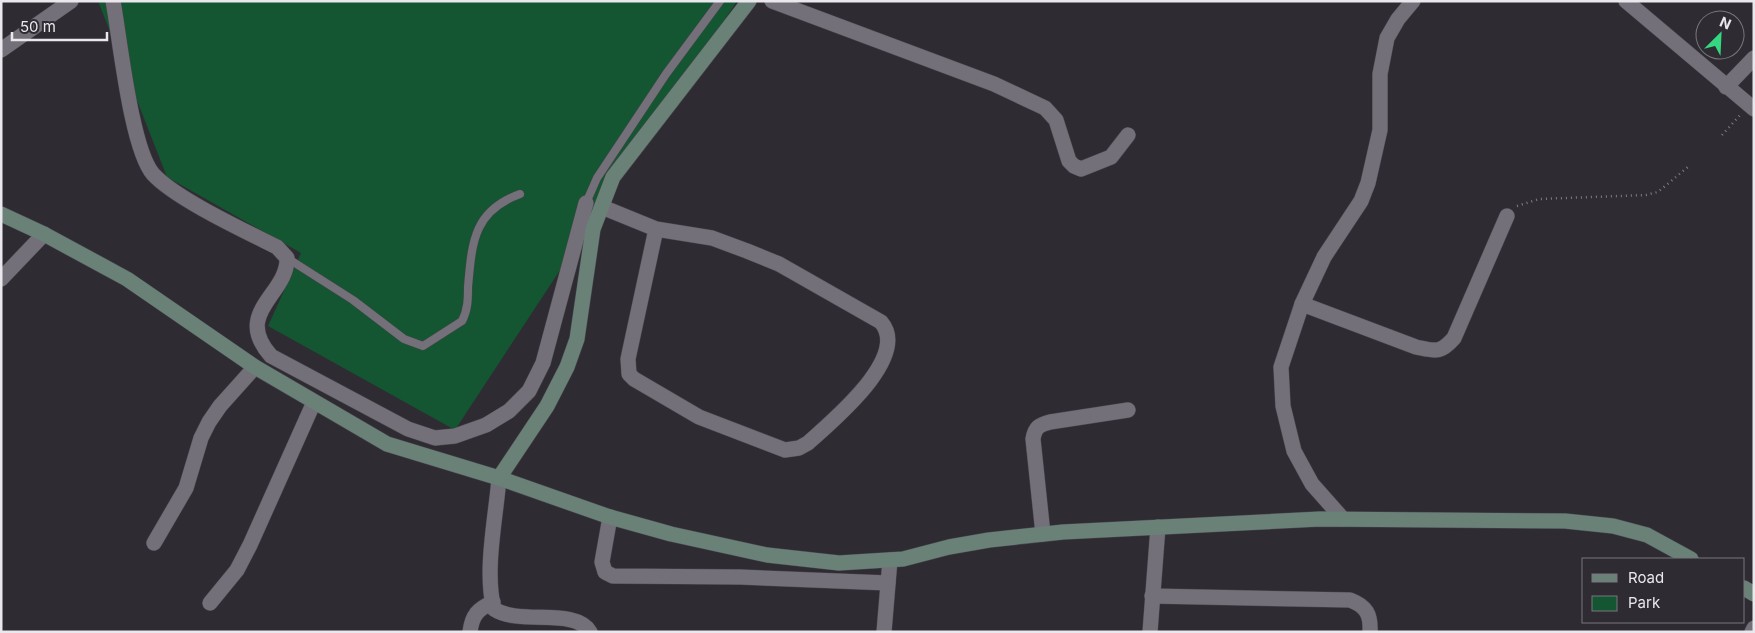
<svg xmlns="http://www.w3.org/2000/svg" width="1755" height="633" viewBox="0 0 1755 633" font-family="Inter,sans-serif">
<rect width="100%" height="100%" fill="#2e2b32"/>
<polygon fill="#135631" points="98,1 737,1 455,430 268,326 301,253 167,177"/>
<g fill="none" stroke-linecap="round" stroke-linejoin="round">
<defs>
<g id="lane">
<polyline points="586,203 597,178 666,74 720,1"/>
<path d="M287,258L353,300L404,339L423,346L462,321C468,310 468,298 468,287C472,243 473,211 520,194"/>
</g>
<g id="street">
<path d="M113,1C120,39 131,148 153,174C176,199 245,231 277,247L287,258C288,295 232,312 271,356L408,429L435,438L455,436L486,425L509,411L529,391L543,363L586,203"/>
<polyline points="772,1 994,84 1045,108 1056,120 1069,161 1074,166 1081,169 1111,157 1128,135"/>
<polyline points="1626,1 1754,109"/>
<polyline points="1,50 71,1"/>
<polyline points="1726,87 1754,58"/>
<path d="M602,207L656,229L712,238L747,251L779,264L881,322C911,357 832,421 808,443L799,448L785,450L699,417L634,379L629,374L628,359L656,229"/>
<polyline points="1,279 44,234"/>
<path d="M1302,304L1416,347C1435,351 1440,354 1454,338L1507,216"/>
<path d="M499,478C496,517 484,571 494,609C519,626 575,607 590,632"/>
<polyline points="610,517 602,562 605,572 613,576 740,577 888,583"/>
<polyline points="1343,519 1312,484 1294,451 1283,406 1281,367 1302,304 1324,257 1361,201 1368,183 1380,130 1380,74 1387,38 1398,19 1413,1"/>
<path d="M1043,534L1033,439C1035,427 1039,425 1050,422L1128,410"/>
<polyline points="154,543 186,488 201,438 209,422 220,406 255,367"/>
<path d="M1152,596L1350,600C1366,606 1371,614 1370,632"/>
<polyline points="210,603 237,570 250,545 314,402"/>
<path d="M470,632C472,615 478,609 493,602"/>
<polyline points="884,632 890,560"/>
<polyline points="1150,632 1158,527"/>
<polyline points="1752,632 1754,628"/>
</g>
<g id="secondary">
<polyline points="1,214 44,234 127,279 255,367 387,444 499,478 610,517 671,534 767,555 839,563 903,559 949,547 989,540 1063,532 1320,519 1565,521 1613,526 1647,535 1691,559"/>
<polyline points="499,478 547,406 567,367 577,339 593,229 613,177 749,1"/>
<polyline points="1744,588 1754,594"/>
</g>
</defs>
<use href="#lane" stroke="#49464d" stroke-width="9"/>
<use href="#street" stroke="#49464d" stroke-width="16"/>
<use href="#secondary" stroke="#49464d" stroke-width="16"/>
<g stroke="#807d84" stroke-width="2.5" stroke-dasharray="1 4" stroke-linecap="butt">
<polyline points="1722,135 1741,114"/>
<polyline points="1517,206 1539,199 1646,195 1658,192 1689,166"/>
</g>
<use href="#lane" stroke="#747079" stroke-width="8"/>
<use href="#street" stroke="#747079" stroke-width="15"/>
<use href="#secondary" stroke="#698177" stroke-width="15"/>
</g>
<rect width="1755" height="633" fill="none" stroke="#eae7ed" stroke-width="5"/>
<rect x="1582" y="558" width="162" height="65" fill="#2e2b32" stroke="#79767d"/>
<rect x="1592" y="574" width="25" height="8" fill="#698177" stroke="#79767d"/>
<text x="1628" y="583" font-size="15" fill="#eae7ed">Road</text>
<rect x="1592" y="596" width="25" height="15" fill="#135631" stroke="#79767d"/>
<text x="1628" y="608" font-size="15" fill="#eae7ed">Park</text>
<g transform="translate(1720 35) rotate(24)"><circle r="24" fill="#2e2b32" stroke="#79767d"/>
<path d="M0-4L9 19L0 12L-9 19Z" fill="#35d881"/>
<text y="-8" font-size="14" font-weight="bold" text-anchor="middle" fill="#eae7ed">N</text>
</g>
<path d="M12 32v8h95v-8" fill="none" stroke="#eae7ed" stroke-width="2.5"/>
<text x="20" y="32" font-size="15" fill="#eae7ed" stroke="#2e2b32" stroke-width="4" paint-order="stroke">50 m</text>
</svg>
